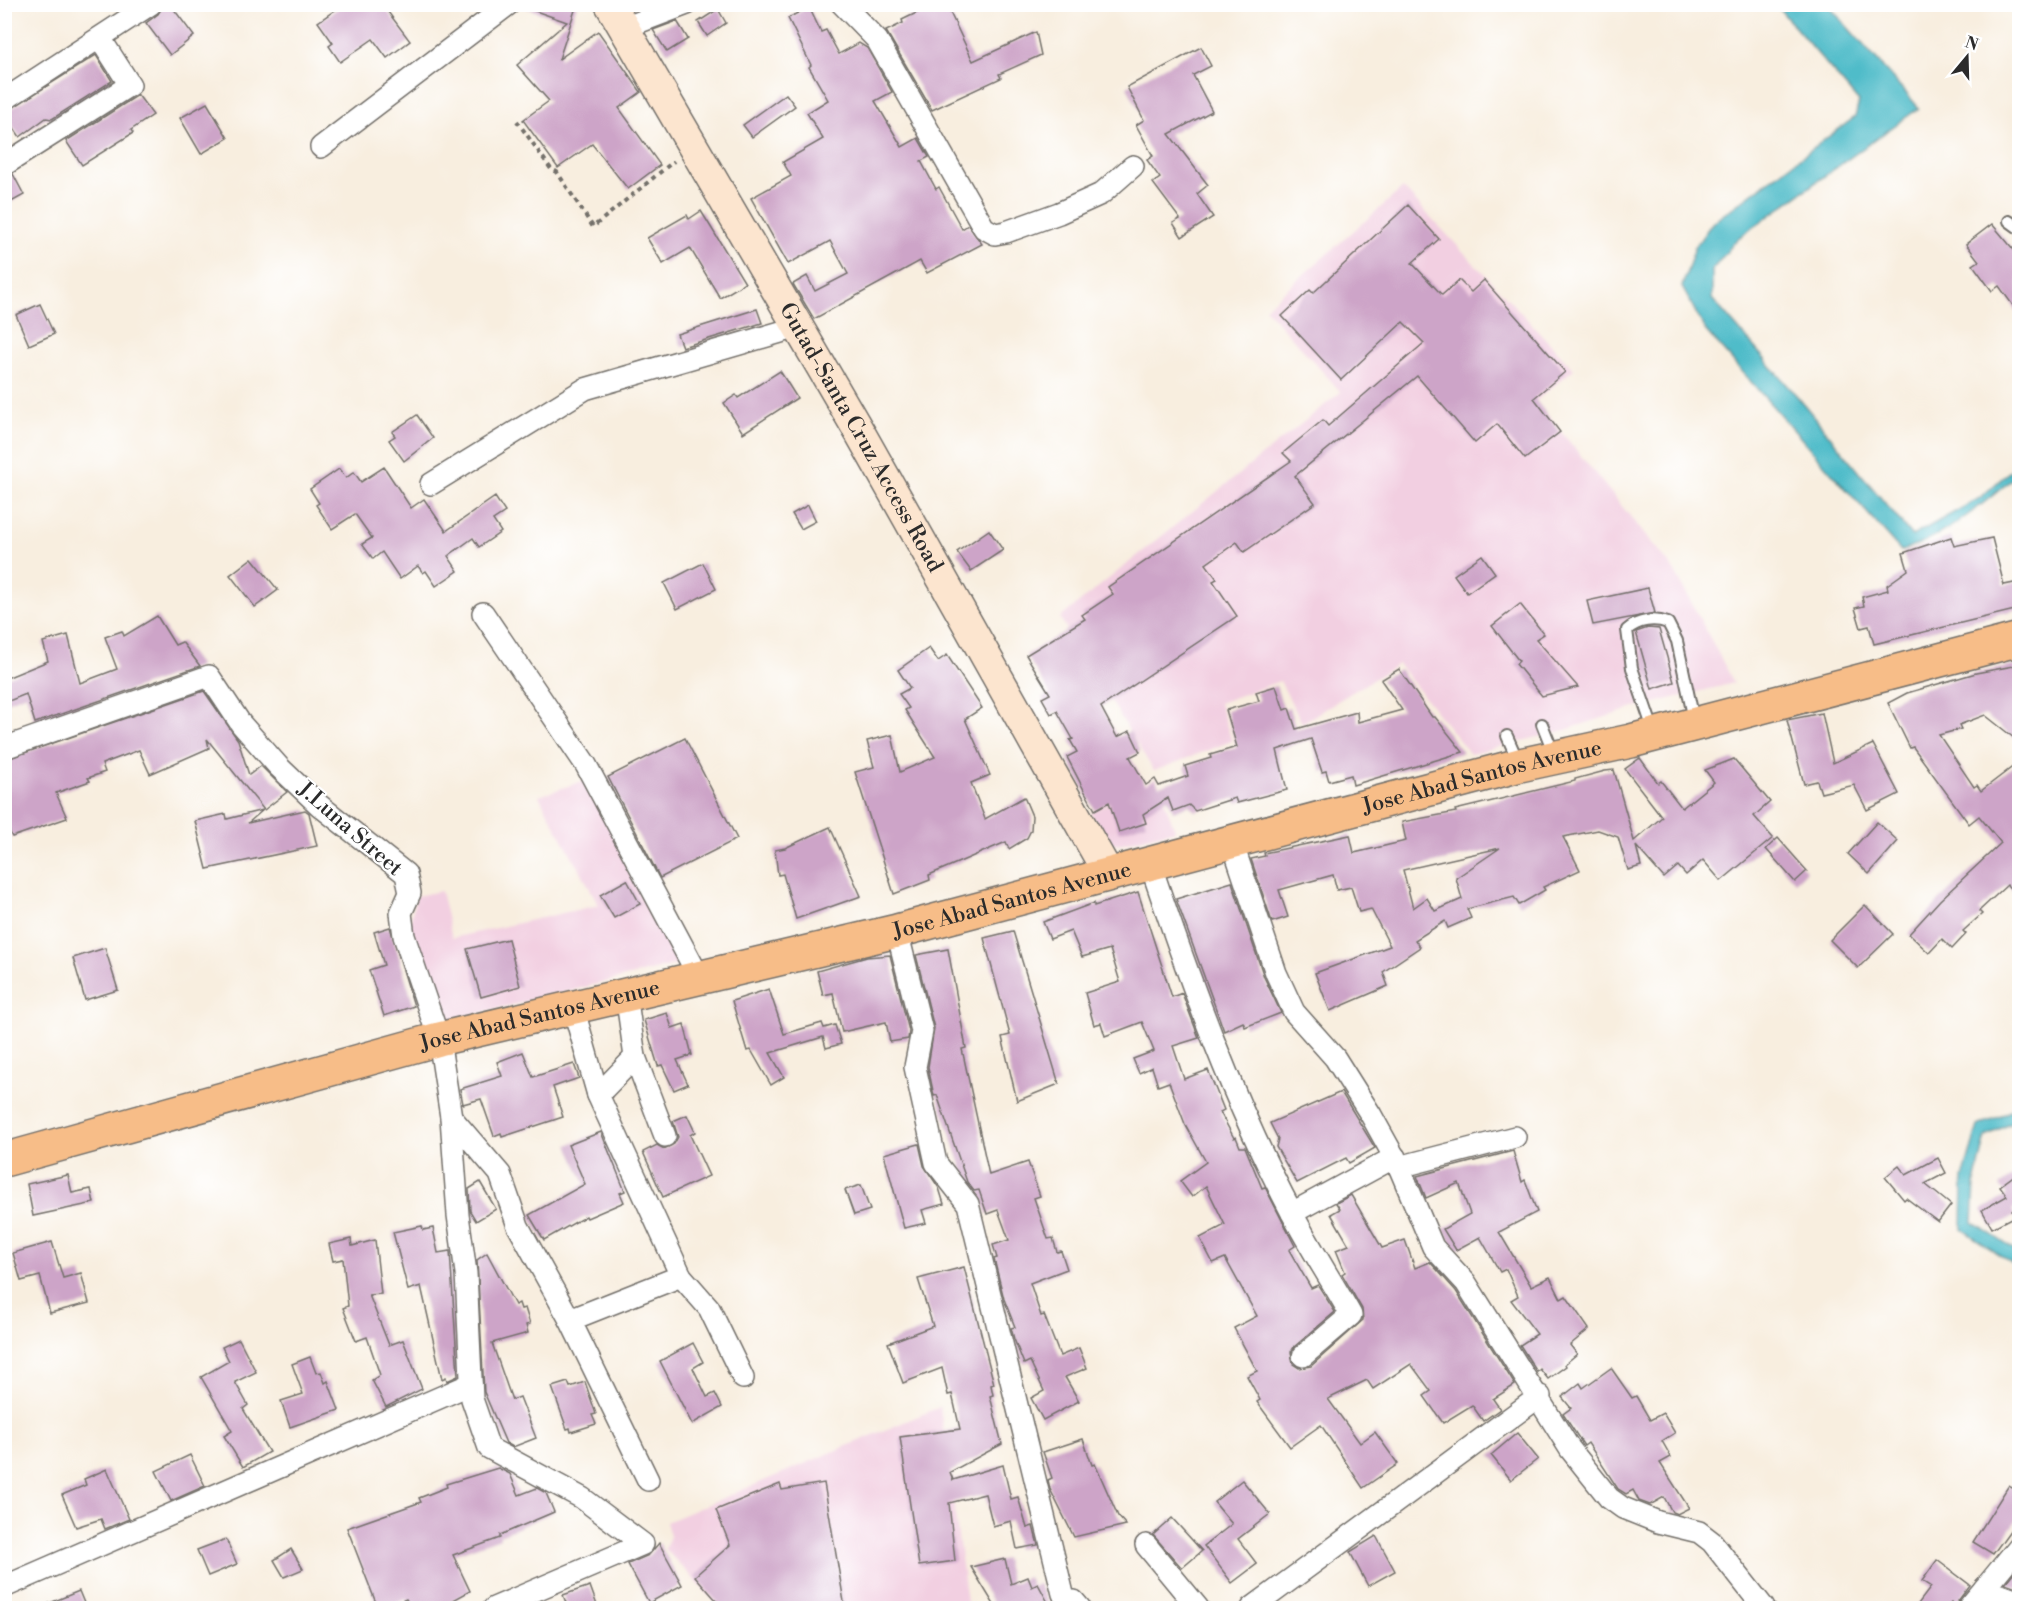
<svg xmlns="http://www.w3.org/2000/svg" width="2024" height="1613" viewBox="0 0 2024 1613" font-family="'Libre Bodoni',serif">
<rect width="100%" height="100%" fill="#fff"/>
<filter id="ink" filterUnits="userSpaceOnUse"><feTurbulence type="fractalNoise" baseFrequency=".0167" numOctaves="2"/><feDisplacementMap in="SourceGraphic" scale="12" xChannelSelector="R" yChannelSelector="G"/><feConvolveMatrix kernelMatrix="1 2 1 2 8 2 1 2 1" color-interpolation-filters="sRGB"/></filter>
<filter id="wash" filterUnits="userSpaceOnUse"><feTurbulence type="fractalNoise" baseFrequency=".008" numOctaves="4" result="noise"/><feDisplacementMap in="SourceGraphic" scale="24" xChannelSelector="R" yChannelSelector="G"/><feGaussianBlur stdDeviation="1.35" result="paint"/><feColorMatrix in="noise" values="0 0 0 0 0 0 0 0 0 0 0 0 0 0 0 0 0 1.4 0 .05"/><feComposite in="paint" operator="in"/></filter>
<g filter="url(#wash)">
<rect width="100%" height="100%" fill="#f8eedf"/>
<g fill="#f2cfe1">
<polygon points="1403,188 1574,369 1536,401 1674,570 1734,683 1634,708 1562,731 1470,754 1398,664 1302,723 1280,681 1219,703 1232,741 1154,771 1060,618 1341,392 1265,308"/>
<polygon points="1156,778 1175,830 1119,844 1107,841 1091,813"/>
<polygon points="586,780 686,962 439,1023 407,936 416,896 441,891 452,938 599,905 539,796"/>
<polygon points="940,1407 968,1608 721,1608 665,1549 670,1536 666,1522"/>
</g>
<g fill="#4fbcc9" stroke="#3d747a" stroke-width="1.5">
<path d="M1776,5H1828L1919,108L1737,239L1712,270V299L1797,396L1912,536L1980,498L2019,463V473C1985,503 1945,537 1901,551L1706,331L1682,287L1695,247L1712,223L1855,117L1859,102Z"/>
<polygon points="2019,1107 2019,1119 1986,1136 1975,1183 1973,1222 2019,1253 2019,1268 1962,1229 1963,1178 1978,1126"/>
</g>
<g id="blocks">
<g fill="#cda4c8" fill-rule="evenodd">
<polygon points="164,4 170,4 194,36 170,55 146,23 158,14"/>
<polygon points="344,4 382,4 410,41 387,58 373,39 340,62 329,46 333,43 318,22"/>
<polygon points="525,4 577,4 559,59 598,31 641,92 619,108 660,165 628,189 592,144 558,168 523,120 549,101 517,65 567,22 524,7"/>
<polygon points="935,4 946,4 973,61 1036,32 1041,55 999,74 1001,78 932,110 886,31 903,23 902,20"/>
<polygon points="809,7 821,32 826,30 839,54 859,43 867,48 892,92 875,101 902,147 918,138 929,157 921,161 936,189 939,187 962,229 968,225 982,244 927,273 920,261 814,319 793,284 807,276 815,291 848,274 830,241 788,264 751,198 791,176 783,162 823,139 807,113 828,100 809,67 811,65 788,18"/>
<polygon points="718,9 726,23 707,36 698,22"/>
<polygon points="677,21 688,39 667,52 653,30"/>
<polygon points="1201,47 1211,66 1193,75 1212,111 1169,134 1208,185 1197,194 1213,217 1182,237 1173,223 1180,219 1153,183 1160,178 1147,160 1153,156 1136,125 1144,120 1127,87"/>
<polygon points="96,55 112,81 52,119 46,118 20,137 4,113"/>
<polygon points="786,94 795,106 752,137 743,125"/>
<polygon points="138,95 153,115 131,130 133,133 82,165 66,141"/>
<polygon points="207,103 228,138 201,154 180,118"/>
<polygon points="13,174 24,195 4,206 4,178"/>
<polygon points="1408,205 1439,239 1412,263 1442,295 1459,280 1471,292 1484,280 1565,372 1534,398 1560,432 1525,459 1497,424 1475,443 1417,376 1295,476 1315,503 1244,552 1237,542 1206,564 1217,579 1213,581 1237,616 1101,707 1117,737 1130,731 1140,752 1130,757 1146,785 1155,779 1159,786 1188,776 1185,766 1211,758 1210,755 1237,747 1226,710 1259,701 1256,692 1276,686 1284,710 1289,708 1296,729 1357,712 1358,722 1402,710 1381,680 1399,669 1432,717 1435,717 1463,752 1353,785 1351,775 1329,781 1326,771 1322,772 1311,739 1277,750 1287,790 1237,803 1235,798 1195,811 1189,805 1173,811 1168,798 1143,814 1146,823 1119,832 1109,802 1095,810 1084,790 1067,757 1077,752 1070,740 1073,739 1057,711 1051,714 1042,698 1050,694 1026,655 1085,619 1082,615 1113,594 1108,587 1291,461 1283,453 1323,420 1328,426 1424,343 1403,322 1341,380 1282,316 1310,290 1313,293"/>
<polygon points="701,211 745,283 720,298 690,248 663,264 647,238 687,215 689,219"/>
<polygon points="1992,224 2019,256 2019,314 1999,286 1992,291 1973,265 1979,261 1966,244"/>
<polygon points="40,304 54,334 29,345 16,315"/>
<polygon points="757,309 762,323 682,347 677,334"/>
<polygon points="780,371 797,398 743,433 724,403 736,395 738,398"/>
<polygon points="417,415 433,438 404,461 389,440 395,436 392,432"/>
<polygon points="384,467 411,508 424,499 446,531 495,497 505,512 493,520 501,532 479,547 473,538 448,556 458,571 436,586 426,571 423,573 418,566 400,579 382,552 373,559 362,544 372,538 355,514 332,529 316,505 319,503 310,489 339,469 346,478 354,472 361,482"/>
<polygon points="808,505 816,521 801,529 792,514"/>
<polygon points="989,530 1003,550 971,571 957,552"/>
<polygon points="1951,537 1954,546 1992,538 2004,585 2019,582 2019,609 1874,644 1869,626 1861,628 1855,608 1864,606 1862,597 1888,590 1887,585 1908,570 1903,553"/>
<polygon points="1482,555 1495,573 1467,593 1454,575"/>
<polygon points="252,558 278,590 255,607 230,575"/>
<polygon points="703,563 716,589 677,609 664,583"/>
<polygon points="1648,588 1655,613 1593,625 1587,601"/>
<polygon points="1520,604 1544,634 1536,639 1578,687 1542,696 1516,664 1519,661 1492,626"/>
<polygon points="157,616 175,645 182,642 200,666 35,723 26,694 4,703 4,679 48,661 43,642 68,635 80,683 117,669 105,637 122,631 124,636"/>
<polygon points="1648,628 1659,629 1674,682 1652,689 1636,632"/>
<polygon points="929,648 938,661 947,655 982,708 965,719 990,775 971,783 985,819 1024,797 1032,816 1031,830 1027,838 1009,849 1006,842 929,875 930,880 894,894 855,772 874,767 867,741 892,735 900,772 935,757 905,710 909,708 899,694 910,688 898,670"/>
<polygon points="2019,665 2019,742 1985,715 1959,725 1961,729 1939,735 1974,787 1977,785 1981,791 2019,762 2019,898 2007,885 1979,911 1982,914 1963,931 1966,934 1952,949 1942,939 1929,953 1909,934 1940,900 2001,843 1979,816 1969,824 1913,747 1910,748 1888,703 1907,693 1976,673"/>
<polygon points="204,691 238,740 249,775 261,766 287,792 264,810 207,739 209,748 150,774 139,750 102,764 105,772 88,778 90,781 56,793 67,818 12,837 4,819 4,760"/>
<polygon points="1822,713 1833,763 1873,744 1899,794 1867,810 1854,785 1821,793 1817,781 1804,784 1787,720"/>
<polygon points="685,738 737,839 660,878 608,777"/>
<path d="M1640,758L1658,783L1661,781L1682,808L1714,782L1705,770L1734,759L1770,802L1754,816L1773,838L1721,881L1703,860L1686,875L1678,866L1664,878L1636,846L1641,866L1628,870L1618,837L1598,830L1563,837L1580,870L1543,887L1545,890L1519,905L1514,897L1467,909L1471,918L1448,928L1445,921L1415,940L1420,947L1383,972L1388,986L1330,1011L1315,973L1390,946L1371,909L1359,912L1351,887L1337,890L1333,875L1279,890L1288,917L1272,922L1251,859L1265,856L1264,853L1350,835L1354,853L1406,841L1402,822L1456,812L1455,810L1575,781V779L1605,771L1614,770L1634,841L1662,817L1625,769ZM1500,848L1456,878L1462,899L1435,911L1427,898L1413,908L1403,870Z"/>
<polygon points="263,810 248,823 305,810 309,813 317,846 207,869 195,821 226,814 227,819"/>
<polygon points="1877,822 1898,841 1869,874 1848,854"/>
<polygon points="830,827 861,896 796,919 783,874 778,875 775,850 785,848"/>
<polygon points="1778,838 1807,871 1795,882 1766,849"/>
<polygon points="627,880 640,904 614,918 600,895"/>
<polygon points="1232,882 1264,977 1281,1013 1245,1027 1243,1022 1224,1031 1176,899"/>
<polygon points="1138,892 1172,997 1182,993 1199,1038 1173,1046 1184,1079 1208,1070 1224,1110 1220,1112 1234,1138 1236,1137 1240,1147 1245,1147 1262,1188 1265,1187 1295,1246 1289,1250 1311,1288 1318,1285 1335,1312 1294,1347 1291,1352 1293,1364 1299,1368 1311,1366 1363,1320 1362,1309 1342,1274 1345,1272 1336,1250 1349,1245 1331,1214 1340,1209 1336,1203 1351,1195 1382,1248 1405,1240 1415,1268 1430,1262 1456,1291 1515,1385 1493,1399 1500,1409 1483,1421 1472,1405 1443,1423 1424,1396 1431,1391 1411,1364 1373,1389 1367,1380 1328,1399 1360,1443 1375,1432 1398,1464 1363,1488 1321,1425 1290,1447 1257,1402 1260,1400 1247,1376 1257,1371 1234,1328 1257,1316 1225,1258 1213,1263 1200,1238 1225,1225 1206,1186 1192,1197 1180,1181 1206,1162 1185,1124 1169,1082 1158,1086 1152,1067 1139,1073 1133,1059 1154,1051 1142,1022 1105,1036 1101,1023 1094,1025 1085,993 1120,982 1110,949 1082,957 1071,931 1050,939 1043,922 1094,903 1094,906"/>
<polygon points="1865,905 1893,934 1858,968 1830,940"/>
<polygon points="390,927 414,1006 384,1016 369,970 384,965 374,932"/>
<polygon points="1013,931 1059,1084 1017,1101 1002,1037 1010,1035 984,938"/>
<polygon points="508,939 520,986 481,997 467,949"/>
<polygon points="105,948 118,990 85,1000 73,958"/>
<polygon points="948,949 966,1048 962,1049 989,1175 1028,1162 1040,1196 1034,1198 1048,1239 1053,1238 1057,1252 1061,1251 1067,1269 1030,1283 1041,1316 1044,1315 1060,1356 1079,1348 1087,1368 1065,1377 1079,1401 1043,1420 1031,1398 1044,1391 1030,1361 1024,1364 1014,1339 1011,1328 1015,1327 1004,1299 994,1259 997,1258 993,1245 1009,1240 998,1210 987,1214 979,1190 974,1191 967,1182 937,1095 934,1096 928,1067 934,1028 916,955"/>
<polygon points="890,955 909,1031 908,1039 890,1042 886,1022 842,1032 833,993 823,995 817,971 867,957"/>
<polygon points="769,989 784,1034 822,1023 824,1028 835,1025 841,1044 826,1048 823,1037 770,1053 784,1077 771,1085 751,1050 747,1051 732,1001"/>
<polygon points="667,1013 672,1028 684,1024 692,1055 677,1060 688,1084 674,1090 662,1065 658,1066 644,1020"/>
<polygon points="523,1052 533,1077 574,1064 579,1078 553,1087 563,1117 502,1137 501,1133 494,1136 481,1099 463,1104 460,1089 502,1076 497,1062"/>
<polygon points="1341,1092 1375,1148 1349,1163 1346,1158 1297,1183 1276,1147 1278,1139 1270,1123"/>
<polygon points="687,1115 695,1132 690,1135 709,1176 663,1197 643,1152 657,1145 664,1149 674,1144 678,1137 673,1121"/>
<polygon points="601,1132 625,1191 620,1193 624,1202 587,1218 586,1216 544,1240 529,1215 585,1184 568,1145"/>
<polygon points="919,1144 924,1166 939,1188 944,1204 922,1210 926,1223 904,1228 884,1154"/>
<polygon points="1513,1151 1522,1182 1525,1180 1537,1212 1499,1232 1531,1286 1550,1277 1561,1299 1566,1296 1589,1329 1570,1345 1577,1354 1565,1364 1566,1366 1548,1379 1540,1369 1537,1372 1520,1345 1537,1334 1511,1300 1518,1296 1506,1269 1500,1272 1480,1237 1456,1250 1443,1229 1470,1214 1459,1183 1426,1198 1417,1176"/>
<polygon points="1938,1158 1946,1173 1925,1184 1951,1205 1938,1222 1906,1198 1904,1200 1885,1177 1899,1166 1906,1175"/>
<polygon points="2019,1172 2019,1211 2016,1207 2012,1210 2015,1216 1992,1228 1982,1210 2007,1196 2000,1186"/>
<polygon points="68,1175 72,1193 91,1189 94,1203 33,1216 27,1184"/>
<polygon points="480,1182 496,1209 476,1221 470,1211 469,1189"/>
<polygon points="861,1185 870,1210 854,1215 845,1190"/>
<polygon points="422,1226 423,1230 433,1228 438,1253 450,1251 458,1376 447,1381 446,1377 442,1379 421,1286 408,1290 393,1232"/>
<polygon points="351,1239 352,1246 375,1240 381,1294 369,1295 389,1345 403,1340 422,1389 386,1407 372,1380 380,1375 367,1337 356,1341 343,1308 348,1306 343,1259 333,1261 329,1244"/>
<polygon points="52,1242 63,1278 81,1273 89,1303 50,1313 40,1276 21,1281 13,1253"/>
<polygon points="487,1253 515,1305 519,1303 521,1309 525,1308 530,1324 526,1325 528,1333 492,1343 512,1400 520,1397 536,1438 513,1447 506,1443 484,1392 477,1260"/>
<polygon points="964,1267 994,1384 991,1385 993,1395 990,1396 1002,1444 950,1472 953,1480 1003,1465 1011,1499 1018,1497 1027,1528 1033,1526 1038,1545 1017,1549 1011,1521 993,1526 985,1494 949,1503 955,1561 919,1566 900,1437 960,1429 952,1394 948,1395 942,1368 903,1383 888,1343 933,1326 918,1279"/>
<polygon points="239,1339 256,1372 235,1382 248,1405 243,1409 269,1452 243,1467 224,1436 232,1431 201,1377 229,1361 222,1347"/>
<polygon points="693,1343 703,1362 693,1368 707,1397 715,1393 722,1407 692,1424 660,1361"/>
<polygon points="310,1357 316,1373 321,1372 325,1383 328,1381 339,1410 290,1427 281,1401 303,1394 292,1364"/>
<polygon points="1611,1368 1632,1398 1636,1396 1650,1420 1663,1413 1675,1433 1662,1441 1671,1457 1660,1463 1689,1508 1677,1514 1672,1512 1664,1497 1650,1505 1639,1501 1633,1490 1626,1494 1618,1489 1588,1443 1584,1446 1563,1414 1571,1408 1562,1397 1580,1383 1583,1388"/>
<polygon points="568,1382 570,1387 585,1382 596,1414 592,1415 596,1424 571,1432 570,1428 567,1429 552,1387"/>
<polygon points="1517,1433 1538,1459 1511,1480 1491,1455"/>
<polygon points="1083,1439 1092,1465 1095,1464 1118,1516 1126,1525 1074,1537 1050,1489 1048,1480 1052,1478 1043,1452"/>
<polygon points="190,1455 205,1486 171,1501 156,1471"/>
<polygon points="498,1468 510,1474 519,1495 537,1488 546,1493 554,1512 500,1535 500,1538 453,1555 470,1591 448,1603 450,1608 411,1608 406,1599 386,1608 378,1608 347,1528 421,1502 419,1498 447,1487 446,1484"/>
<polygon points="107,1469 129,1519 105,1529 101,1519 76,1527 62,1495 86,1485 84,1479"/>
<polygon points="1242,1480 1270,1514 1238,1539 1257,1564 1232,1583 1204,1546 1232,1524 1214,1502"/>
<polygon points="824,1483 845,1608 723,1608 695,1576 730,1545 716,1510 780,1484 782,1490"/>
<polygon points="2009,1485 2019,1492 2019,1518 1993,1554 1973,1542"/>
<polygon points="1172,1518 1202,1551 1182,1568 1153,1535"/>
<polygon points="1376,1536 1395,1571 1368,1586 1350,1552"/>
<polygon points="226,1539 237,1564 208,1576 197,1550"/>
<polygon points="659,1543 682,1585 649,1603 628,1564 649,1555"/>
<polygon points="291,1549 303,1569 284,1577 274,1560"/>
<polygon points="1005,1559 1011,1584 1028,1577 1032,1587 1038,1584 1051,1608 996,1608 971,1567"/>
<polygon points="1937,1560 1970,1585 1955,1605 1951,1603 1947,1608 1915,1608 1931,1587 1922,1581"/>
<polygon points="2019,1566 2019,1588 2005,1583"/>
<polygon points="590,1586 598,1608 568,1608 563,1595"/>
<polygon points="79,1591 86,1608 38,1608"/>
</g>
</g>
</g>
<g filter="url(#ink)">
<use href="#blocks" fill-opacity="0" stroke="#736f6a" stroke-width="1.5"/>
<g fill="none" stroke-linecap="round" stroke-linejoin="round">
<defs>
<g id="service">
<polyline points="2009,221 2020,229"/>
<polyline points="1542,724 1554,754"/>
<path d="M1654,732L1632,668L1627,630C1638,620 1654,618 1668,623L1677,641L1694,720"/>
<polyline points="1507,736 1518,761"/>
</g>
<g id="minor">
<polyline points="842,4 877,40 984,228 995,234 1006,232 1059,213 1101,194 1133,166"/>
<polyline points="624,28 687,4"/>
<polyline points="4,100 151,4"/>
<polyline points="321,147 509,4"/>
<polyline points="4,165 130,85 100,38"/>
<polyline points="431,484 585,389 798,327"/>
<polyline points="483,613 586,765 699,977"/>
<polyline points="4,748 209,676 241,724 279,767 319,805 406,874 410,893 401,913 404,936 439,1039 451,1117 458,1215 466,1273 472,1399 489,1448 582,1498 643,1544 494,1608"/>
<polyline points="1232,842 1276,973 1294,1012 1335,1058 1371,1115 1397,1162 1433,1247 1466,1283 1570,1449 1609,1498 1623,1508 1658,1522 1699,1532 1712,1542 1764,1608"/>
<path d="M1150,863C1190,982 1233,1102 1292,1213C1310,1248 1332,1281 1351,1315L1303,1356"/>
<polyline points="897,931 922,1031 915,1067 936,1163 968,1204 1063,1594"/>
<polyline points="626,994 635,1057 665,1136"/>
<polyline points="573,1007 598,1095"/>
<polyline points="635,1057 598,1095 681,1276 709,1308 743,1378"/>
<polyline points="451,1117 500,1174 518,1226 570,1320 648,1480"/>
<polyline points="1399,1167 1515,1137"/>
<polyline points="1292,1213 1395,1157"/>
<polyline points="570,1320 681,1276"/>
<polyline points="1146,1545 1198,1608"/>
<polyline points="4,1587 471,1384"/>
<polyline points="1984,1589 2020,1545"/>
<polyline points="1074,1601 1080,1608"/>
<polyline points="1252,1608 1540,1396"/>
<polyline points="1968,1608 1984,1589 2020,1602"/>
</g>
<g id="secondary">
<path id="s1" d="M610,4L860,433L1108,873"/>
</g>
<g id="primary">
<path id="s2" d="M4,1160L439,1039L897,931L1520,765L1631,741L2020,639"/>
</g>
</defs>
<use href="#service" stroke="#736f6a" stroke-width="14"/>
<use href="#minor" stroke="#736f6a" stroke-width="24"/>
<use href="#secondary" stroke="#736f6a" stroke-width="33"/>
<use href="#primary" stroke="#736f6a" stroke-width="36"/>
<polyline stroke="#736f6a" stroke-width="4" stroke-dasharray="4.5 4.5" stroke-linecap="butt" points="517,121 551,169 557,172 593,227 674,161"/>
<use href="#service" stroke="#fff" stroke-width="10"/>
<use href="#minor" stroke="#fff" stroke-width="21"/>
<use href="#secondary" stroke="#fce5cf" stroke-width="30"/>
<use href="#primary" stroke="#f7bd88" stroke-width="33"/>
</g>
</g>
<g text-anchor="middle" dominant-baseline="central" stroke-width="4.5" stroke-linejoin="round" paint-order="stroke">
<g font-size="22" fill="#2b2b2b" stroke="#fff">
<text stroke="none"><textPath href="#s1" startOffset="501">Gutad-Santa Cruz Access Road</textPath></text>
<text stroke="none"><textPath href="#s2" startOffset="1527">Jose Abad Santos Avenue</textPath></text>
<text transform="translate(350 829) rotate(41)">J.Luna Street</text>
<text stroke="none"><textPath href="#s2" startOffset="1041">Jose Abad Santos Avenue</textPath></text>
<text stroke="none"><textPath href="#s2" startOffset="555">Jose Abad Santos Avenue</textPath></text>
</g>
</g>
<rect width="2024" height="1613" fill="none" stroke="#fff" stroke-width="24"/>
<g transform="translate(1967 57) rotate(19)" stroke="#ffffff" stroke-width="4.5" paint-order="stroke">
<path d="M0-4.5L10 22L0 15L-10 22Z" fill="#2b2b2b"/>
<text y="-9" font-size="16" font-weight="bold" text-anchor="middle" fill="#2b2b2b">N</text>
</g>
</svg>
